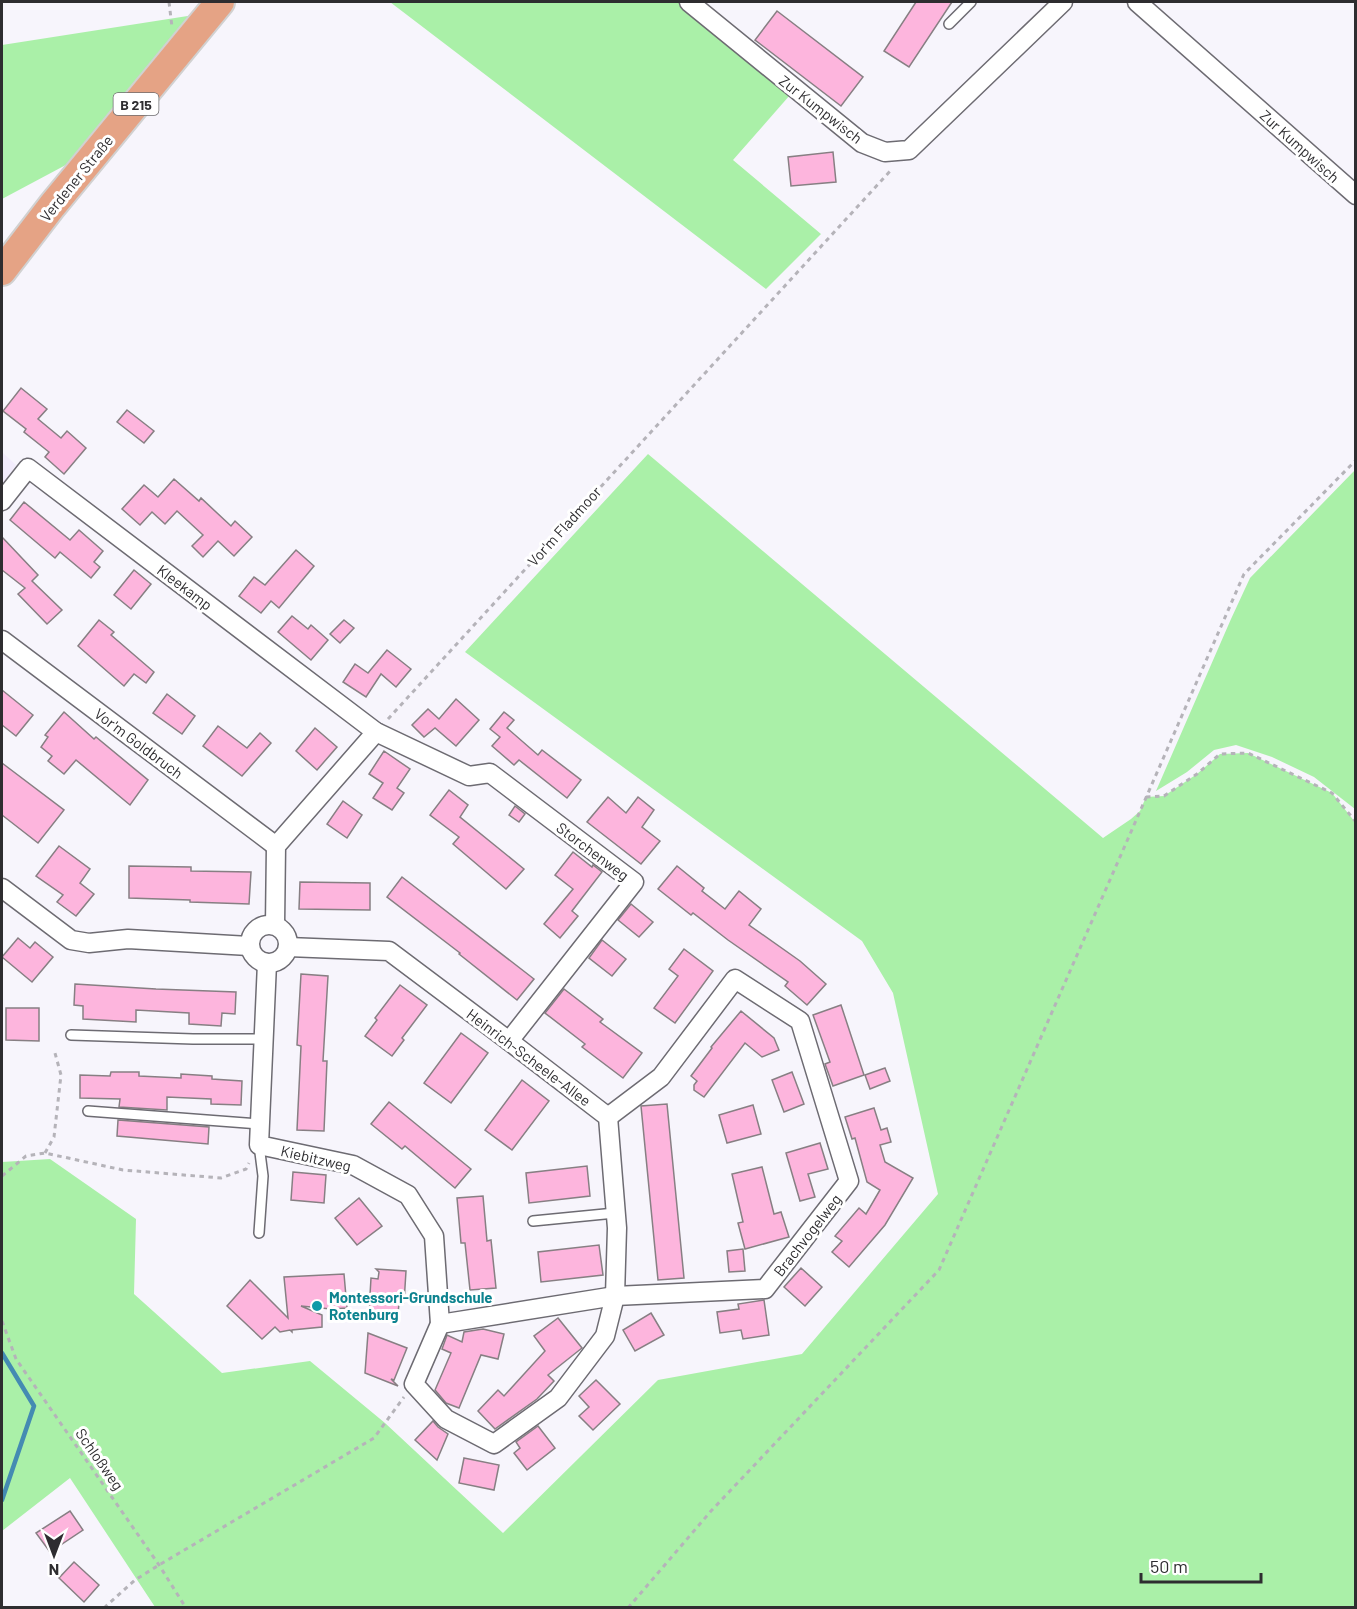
<svg xmlns="http://www.w3.org/2000/svg" width="1357" height="1609" viewBox="0 0 1357 1609" font-family="Barlow,sans-serif">
<rect width="100%" height="100%" fill="#f7f5fc"/>
<polygon fill="#f2ecfc" points="2,452 16,465 2,486"/>
<g fill="#aaf0a8">
<polygon points="390,2 690,2 797,87 733,160 821,234 766,289"/>
<polygon points="194,15 77,159 2,199 2,45"/>
<polygon points="648,454 1103,838 1131,819 1140,811 1146,797 1164,796 1197,774 1220,754 1248,753 1332,793 1355,822 1355,1607 155,1607 70,1478 2,1531 2,1162 50,1159 136,1219 134,1294 222,1373 310,1361 385,1423 503,1533 658,1380 802,1354 938,1194 893,993 862,941 465,652"/>
<polygon points="1355,470 1355,809 1314,777 1272,757 1236,745 1214,750 1187,772 1156,791 1231,619 1250,578"/>
</g>
<g fill="none" stroke-linecap="round" stroke-linejoin="round">
<polyline stroke="#448bb2" stroke-width="4.5" points="2,1353 34,1406 2,1500"/>
</g>
<g fill="#fdb5dd" stroke="#877f83" stroke-width="1.5">
<polygon points="916,2 952,2 909,67 884,51"/>
<polygon points="777,11 863,77 841,106 755,40"/>
<polygon points="833,152 836,182 791,186 788,157"/>
<polygon points="21,388 47,409 38,419 61,438 67,431 86,448 64,474 45,457 49,452 24,432 26,429 3,411"/>
<polygon points="127,410 154,431 144,443 117,422"/>
<polygon points="174,479 199,501 201,498 231,526 235,521 252,537 234,556 218,541 203,557 192,546 203,535 177,511 165,524 152,512 140,525 122,509 144,485 158,497"/>
<polygon points="24,502 70,540 79,530 103,551 94,562 100,567 91,578 60,552 55,558 10,520"/>
<polygon points="2,537 38,575 32,581 62,610 47,624 18,594 25,588 2,570"/>
<polygon points="296,550 314,566 279,608 271,601 261,613 239,596 254,577 265,585"/>
<polygon points="134,570 151,584 131,609 114,595"/>
<polygon points="292,616 308,629 311,625 328,640 311,660 278,632"/>
<polygon points="99,620 114,632 111,635 154,672 146,683 134,674 124,686 78,646"/>
<polygon points="344,620 354,628 340,643 330,634"/>
<polygon points="387,650 411,669 396,687 381,674 366,697 343,682 355,664 368,673"/>
<polygon points="2,690 33,715 16,736 2,725"/>
<polygon points="167,694 195,716 182,734 153,713"/>
<polygon points="456,699 479,720 456,746 435,728 424,737 412,725 428,709 439,719"/>
<polygon points="64,712 94,739 96,737 148,780 130,805 76,760 64,774 48,761 52,756 41,747 48,737 45,735"/>
<polygon points="504,712 514,720 507,728 538,755 542,750 581,780 567,798 519,760 514,765 492,746 500,737 490,729"/>
<polygon points="218,726 247,748 260,733 271,743 242,776 203,746"/>
<polygon points="315,728 337,747 317,770 296,751"/>
<polygon points="384,751 410,769 397,788 404,793 392,810 373,798 383,783 369,774"/>
<polygon points="2,763 64,810 38,843 2,815"/>
<polygon points="449,790 468,805 460,817 524,869 506,889 453,844 459,837 430,815"/>
<polygon points="608,797 626,813 638,797 654,810 642,827 660,841 641,864 587,822"/>
<polygon points="343,801 362,815 347,838 327,824"/>
<polygon points="515,806 525,814 519,822 509,815"/>
<polygon points="59,846 90,869 80,883 94,894 76,916 57,902 63,895 36,876"/>
<polygon points="573,852 592,867 593,865 602,872 572,911 578,916 560,938 544,924 573,889 555,875"/>
<polygon points="129,866 191,867 191,871 251,872 249,904 190,902 190,900 129,898"/>
<polygon points="677,866 704,888 702,891 725,909 739,891 761,909 749,925 800,961 826,984 807,1005 785,986 788,982 728,940 693,913 691,915 658,889"/>
<polygon points="402,877 534,979 517,1000 459,954 460,953 387,897"/>
<polygon points="300,882 370,883 370,910 299,909"/>
<polygon points="631,904 653,922 639,937 618,920"/>
<polygon points="18,938 30,948 35,942 53,957 32,982 2,957"/>
<polygon points="602,940 626,959 612,976 589,958"/>
<polygon points="684,949 713,971 675,1023 654,1008 678,976 669,969"/>
<polygon points="301,974 328,976 323,1061 327,1061 324,1131 297,1130 301,1046 297,1045"/>
<polygon points="75,984 156,989 236,992 235,1014 222,1013 221,1026 189,1024 189,1013 136,1010 136,1022 83,1019 83,1006 74,1005"/>
<polygon points="400,985 427,1005 402,1038 404,1040 392,1056 365,1036 377,1020 375,1018"/>
<polygon points="564,989 603,1019 600,1022 642,1053 623,1078 582,1047 585,1044 545,1013"/>
<polygon points="841,1005 864,1075 833,1086 825,1064 830,1062 813,1015"/>
<polygon points="6,1008 39,1008 39,1041 6,1040"/>
<polygon points="741,1011 774,1038 779,1050 762,1057 745,1043 704,1097 694,1090 694,1085 697,1081 691,1076 712,1048 711,1047"/>
<polygon points="461,1033 488,1053 451,1103 424,1083"/>
<polygon points="885,1068 890,1081 870,1089 865,1075"/>
<polygon points="111,1072 139,1072 139,1076 181,1078 181,1074 212,1076 212,1079 242,1081 241,1105 211,1104 211,1099 167,1097 167,1110 119,1107 120,1099 80,1098 80,1075 110,1076"/>
<polygon points="792,1072 804,1104 784,1112 772,1080"/>
<polygon points="522,1080 549,1101 512,1150 485,1130"/>
<polygon points="389,1102 471,1169 455,1188 405,1146 402,1149 371,1124"/>
<polygon points="667,1104 684,1278 658,1280 641,1106"/>
<polygon points="753,1105 761,1134 727,1143 719,1115"/>
<polygon points="874,1108 881,1130 887,1128 891,1142 880,1145 885,1162 913,1178 885,1225 849,1267 832,1252 842,1241 835,1236 859,1208 866,1214 880,1190 867,1182 855,1138 852,1139 845,1117"/>
<polygon points="118,1120 209,1127 208,1144 117,1136"/>
<polygon points="820,1143 828,1169 808,1174 815,1197 800,1201 786,1153"/>
<polygon points="587,1166 590,1196 529,1203 526,1173"/>
<polygon points="762,1167 774,1214 781,1212 789,1237 745,1249 738,1223 743,1222 732,1174"/>
<polygon points="293,1172 326,1175 324,1203 291,1200"/>
<polygon points="483,1196 487,1241 491,1240 496,1288 470,1290 465,1243 461,1243 457,1198"/>
<polygon points="359,1198 382,1226 357,1245 335,1218"/>
<polygon points="599,1245 603,1275 541,1282 538,1252"/>
<polygon points="743,1249 745,1271 729,1272 727,1251"/>
<polygon points="801,1268 822,1287 805,1306 784,1287"/>
<polygon points="376,1269 406,1271 404,1303 399,1303 398,1314 369,1312 371,1278 378,1279 379,1272"/>
<polygon points="344,1274 347,1308 331,1309 301,1306 322,1315 322,1327 292,1330 292,1332 290,1330 280,1332 275,1327 262,1339 227,1306 250,1280 288,1318 284,1277"/>
<polygon points="764,1300 769,1335 743,1339 741,1330 720,1333 717,1312 739,1309 738,1304"/>
<polygon points="651,1313 664,1335 635,1351 623,1330"/>
<polygon points="558,1318 582,1348 548,1375 554,1381 537,1399 495,1429 478,1411 498,1390 504,1396 545,1351 534,1336"/>
<polygon points="483,1329 504,1334 498,1359 481,1355 459,1408 446,1403 435,1390 451,1353 442,1349 447,1335 462,1342 464,1332"/>
<polygon points="368,1333 407,1348 394,1380 391,1379 398,1386 365,1373"/>
<polygon points="596,1380 620,1404 593,1430 579,1416 589,1407 579,1396"/>
<polygon points="433,1421 438,1427 448,1434 437,1460 415,1440"/>
<polygon points="538,1426 555,1448 527,1470 514,1453 520,1448 516,1442"/>
<polygon points="464,1458 499,1465 494,1490 459,1483"/>
<polygon points="70,1511 83,1530 50,1552 36,1533"/>
<polygon points="74,1562 99,1585 84,1602 59,1578"/>
</g>
<g fill="none" stroke-linecap="round" stroke-linejoin="round">
<defs>
<g id="lane">
<polyline points="949,24 971,2"/>
<polyline points="71,1035 193,1039 264,1039"/>
<polyline points="88,1111 260,1124"/>
<polyline points="259,1145 263,1176 259,1233"/>
<polyline points="533,1221 615,1213"/>
</g>
<g id="street">
<polyline points="689,2 862,143 885,152 909,150 1063,2"/>
<polyline points="1137,2 1356,195"/>
<polyline points="2,501 28,468 376,732 469,776 490,773 634,882 509,1041"/>
<polyline points="2,640 276,846"/>
<polyline points="2,888 71,940 89,943 128,939 249,946"/>
<circle cx="269" cy="944" r="19"/>
<polyline points="275,925 276,846 376,732"/>
<polyline points="267,963 259,1145 353,1165 408,1195 434,1236 440,1324 414,1384 446,1419 494,1444 558,1398 605,1336 615,1296 617,1228 608,1117 509,1041 389,951 288,947"/>
<polyline points="440,1324 615,1296 765,1289 849,1181 800,1021 735,979 661,1077 608,1117"/>
</g>
<polyline id="primary" points="2,271 52,206 220,2"/>
</defs>
<use href="#lane" stroke="#6d6b72" stroke-width="12"/>
<use href="#street" stroke="#6d6b72" stroke-width="21"/>
<use href="#primary" stroke="#d1d1d1" stroke-width="32"/>
<g stroke="#b5b3b9" stroke-width="3" stroke-dasharray="4.5 4.5" stroke-linecap="butt">
<polyline points="169,2 172,27"/>
<polyline points="388,719 892,169"/>
<polyline points="1146,797 1164,796 1197,774 1220,754 1248,753 1332,793 1356,822"/>
<polyline points="45,1153 54,1137 61,1075 55,1053"/>
<polyline points="2,1176 26,1156 45,1153 123,1170 221,1178 246,1169 249,1163"/>
<polyline points="2,1321 16,1359 159,1565 186,1608"/>
<polyline points="104,1608 135,1580 159,1565 374,1438 404,1397"/>
<polyline points="628,1608 711,1511 939,1270 1244,574 1356,460"/>
</g>
<use href="#lane" stroke="#fff" stroke-width="9"/>
<use href="#street" stroke="#fff" stroke-width="18"/>
<use href="#primary" stroke="#e5a385" stroke-width="28"/>
</g>
<circle fill="#0f9aa8" stroke="#fff" stroke-width="2" cx="317" cy="1306" r="6"/>
<g text-anchor="middle" dominant-baseline="central" stroke-width="6" stroke-linejoin="round" paint-order="stroke">
<rect fill="#fff" stroke="#6d6c6e" stroke-width="1.5" x="113.5" y="93" width="45" height="22" rx="4.5"/>
<g font-size="14" font-weight="bold" fill="#2e2d30">
<text x="136" y="104">B 215</text>
</g>
<g font-size="15" fill="#2e2d30" stroke="#fff">
<text transform="translate(821 109) rotate(38)">Zur Kumpwisch</text>
<text transform="translate(1300 146) rotate(42)">Zur Kumpwisch</text>
<text transform="translate(76 178) rotate(-51)">Verdener Straße</text>
<text transform="translate(564 526) rotate(-48)">Vor'm Fladmoor</text>
<text transform="translate(185 587) rotate(37)">Kleekamp</text>
<text transform="translate(139 743) rotate(37)">Vor'm Goldbruch</text>
<text transform="translate(593 851) rotate(37)">Storchenweg</text>
<text transform="translate(529 1057) rotate(37)">Heinrich-Scheele-Allee</text>
<text transform="translate(316 1158) rotate(13)">Kiebitzweg</text>
<text transform="translate(807 1235) rotate(-52)">Brachvogelweg</text>
<text transform="translate(100 1459) rotate(55)">Schloßweg</text>
</g>
<g font-size="15" font-weight="bold" fill="#0d838f" stroke="#fff" text-anchor="start">
<text x="329" y="1297">Montessori-Grundschule<tspan x="329" dy="17">Rotenburg</tspan></text>
</g>
</g>
<rect width="1357" height="1609" fill="none" stroke="#2e2d30" stroke-width="6"/>
<g transform="translate(54 1555) rotate(180)" stroke="#ffffff" stroke-width="4.5" paint-order="stroke">
<path d="M0-4.5L10 22L0 15L-10 22Z" fill="#2e2d30"/>
<text y="-9" font-size="16" font-weight="bold" text-anchor="middle" fill="#2e2d30">N</text>
</g>
<path d="M1141 1573v9h120v-9" fill="none" stroke="#2e2d30" stroke-width="3"/>
<text x="1150" y="1573" font-size="18" fill="#2e2d30" stroke="#ffffff" stroke-width="4.5" paint-order="stroke">50 m</text>
</svg>
